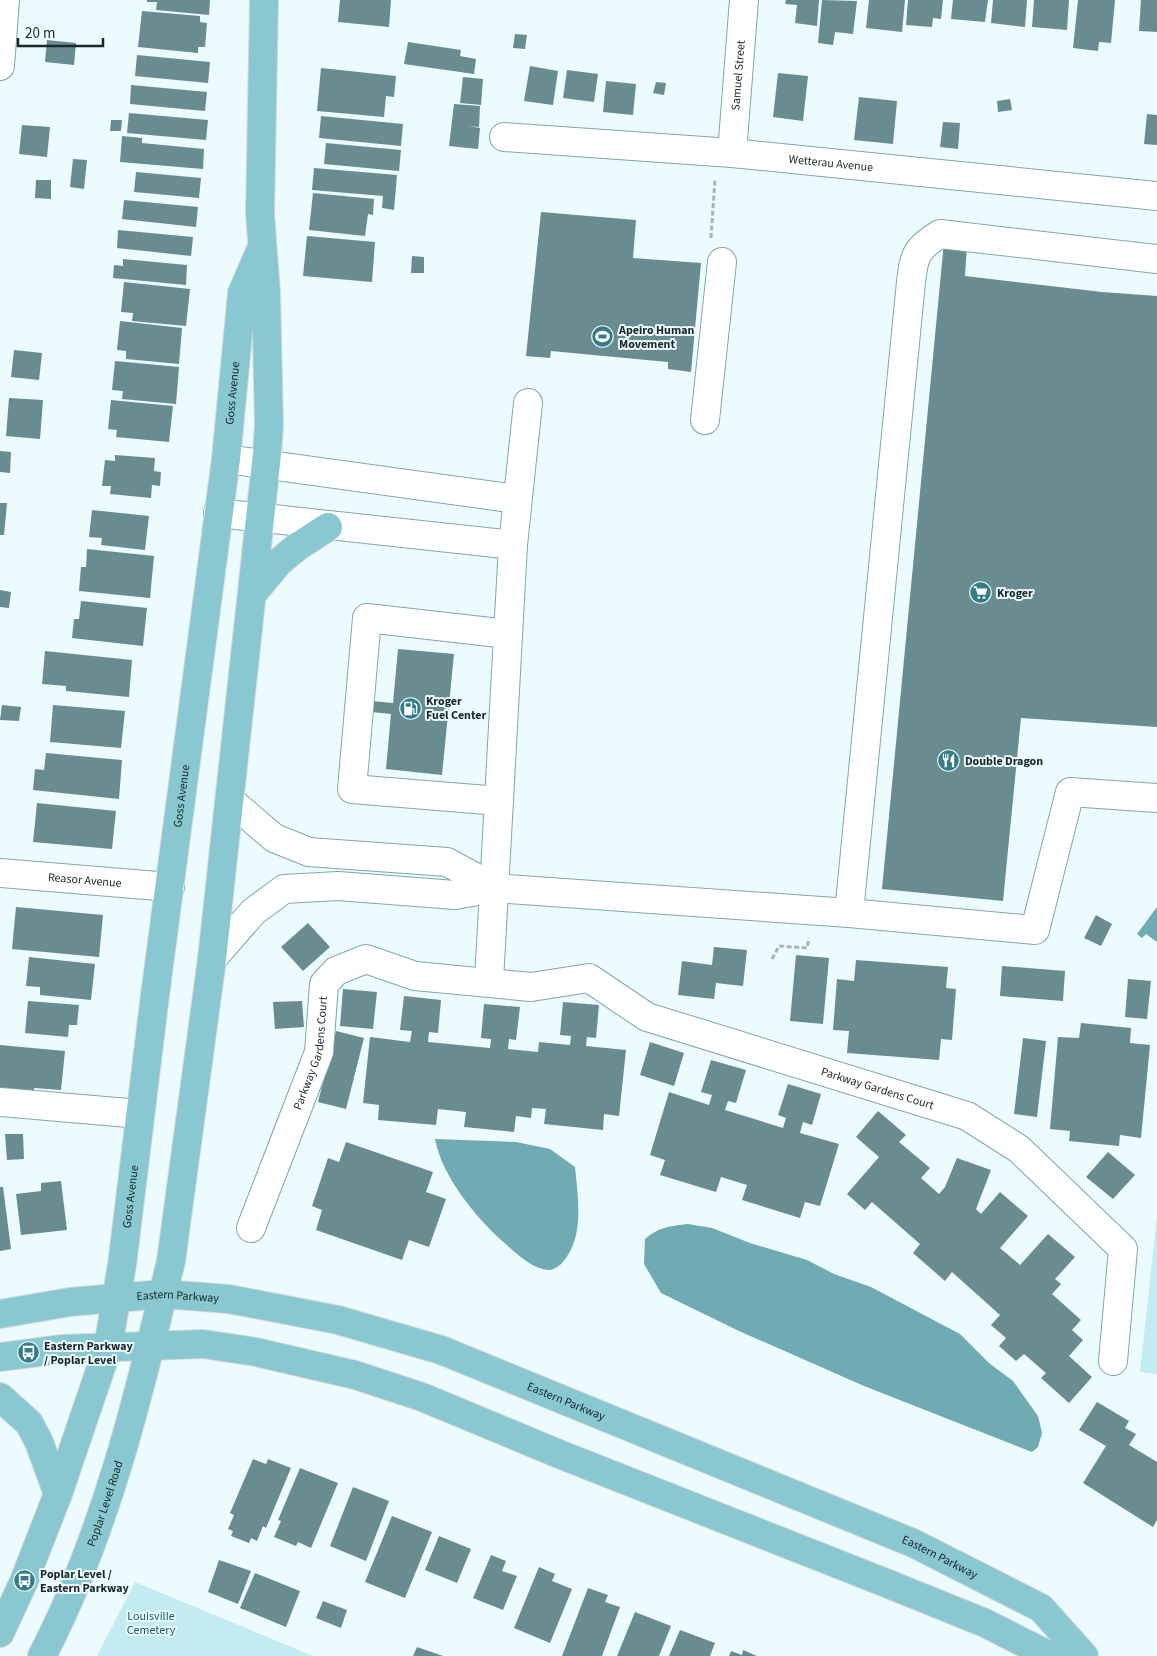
<svg xmlns="http://www.w3.org/2000/svg" width="1157" height="1656" viewBox="0 0 1157 1656" font-family="'Source Sans 3',sans-serif">
<rect width="100%" height="100%" fill="#ecfbfd"/>
<g fill="#c3ebf2">
<polygon points="1157,1216 1157,1374 1140,1372"/>
<polygon points="135,1582 313,1656 97,1656"/>
</g>
<g fill="#70aab3">
<polygon points="1157,907 1157,942 1146,934 1142,938 1137,934"/>
<path d="M435,1139L516,1142L550,1149L575,1167C578,1198 585,1238 562,1263C559,1266 554,1270 549,1270C531,1269 514,1251 501,1240C474,1215 442,1176 435,1139Z"/>
<path d="M688,1224L712,1228L750,1243L807,1260L834,1274L871,1287L960,1334L989,1363L1013,1381L1038,1416L1042,1433L1038,1447L1032,1452L864,1386L739,1331L661,1293L644,1264L645,1239C658,1227 671,1226 688,1224Z"/>
</g>
<g fill="#698c91">
<polygon points="147,0 210,0 209,15 156,10 157,2 147,2"/>
<polygon points="340,0 391,0 389,27 338,22"/>
<polygon points="786,0 819,0 817,26 795,23 797,5 785,4"/>
<polygon points="822,0 857,1 853,34 835,32 833,45 818,43"/>
<polygon points="869,0 905,0 902,32 866,28"/>
<polygon points="908,0 943,0 941,19 933,18 932,27 906,25"/>
<polygon points="953,0 988,0 985,22 951,19"/>
<polygon points="993,0 1027,0 1025,27 991,23"/>
<polygon points="1034,0 1069,0 1067,30 1032,27"/>
<polygon points="1078,0 1115,0 1111,43 1099,42 1098,51 1073,48"/>
<polygon points="1141,0 1157,0 1157,32 1139,31"/>
<polygon points="142,11 200,16 200,22 207,23 205,47 198,47 198,53 138,47"/>
<polygon points="515,34 527,35 525,49 513,48"/>
<polygon points="47,40 76,43 74,65 45,62"/>
<polygon points="408,42 461,50 460,56 476,59 474,74 404,64"/>
<polygon points="137,55 210,62 208,83 135,76"/>
<polygon points="530,66 558,71 553,105 524,101"/>
<polygon points="321,68 396,76 394,97 386,96 384,117 317,111"/>
<polygon points="567,70 598,74 594,102 563,98"/>
<polygon points="778,73 808,76 803,121 773,117"/>
<polygon points="463,77 483,79 481,105 460,103"/>
<polygon points="606,81 636,84 633,115 603,112"/>
<polygon points="656,82 666,83 664,95 653,93"/>
<polygon points="131,85 207,92 205,111 130,104"/>
<polygon points="859,97 897,101 893,144 854,140"/>
<polygon points="1010,99 1012,110 998,112 997,101"/>
<polygon points="454,104 480,106 479,127 468,126 480,128 478,149 449,146"/>
<polygon points="129,113 208,120 206,140 127,133"/>
<polygon points="1147,114 1157,115 1157,145 1144,144"/>
<polygon points="321,116 403,124 401,146 319,138"/>
<polygon points="111,120 122,120 121,131 110,131"/>
<polygon points="943,122 960,123 958,149 940,147"/>
<polygon points="22,125 50,127 47,157 19,154"/>
<polygon points="122,136 142,138 142,143 204,149 203,169 120,162"/>
<polygon points="326,143 401,150 399,171 324,164"/>
<polygon points="73,159 87,160 84,189 70,187"/>
<polygon points="314,168 397,175 394,210 382,208 383,196 312,190"/>
<polygon points="136,172 201,178 199,198 134,192"/>
<polygon points="36,180 51,180 51,199 35,198"/>
<polygon points="313,193 374,199 373,215 368,214 365,236 309,230"/>
<polygon points="124,200 198,207 196,227 122,219"/>
<polygon points="541,212 636,220 633,258 701,263 691,372 668,369 668,362 551,351 550,358 526,356"/>
<polygon points="118,230 193,237 191,256 117,248"/>
<polygon points="307,236 375,242 372,282 303,276"/>
<polygon points="944,242 967,245 965,276 1102,292 1157,296 1157,727 1021,718 1003,901 882,889"/>
<polygon points="412,256 424,257 424,273 411,273"/>
<polygon points="123,259 187,265 186,285 113,278 114,265 123,266"/>
<polygon points="124,282 190,289 186,326 132,321 133,313 121,312"/>
<polygon points="120,321 182,328 179,364 126,359 126,351 117,350"/>
<polygon points="14,350 42,353 39,380 11,377"/>
<polygon points="115,361 179,367 176,404 122,399 123,391 112,390"/>
<polygon points="9,398 43,400 40,439 6,436"/>
<polygon points="111,400 173,406 169,442 116,437 117,430 108,429"/>
<polygon points="0,451 11,452 10,473 0,472"/>
<polygon points="115,455 155,458 154,471 161,472 160,486 152,485 151,498 110,494 111,486 102,486 105,460 115,461"/>
<polygon points="0,503 7,503 4,535 0,535"/>
<polygon points="92,510 149,516 145,550 101,545 102,538 89,537"/>
<polygon points="87,549 154,556 150,598 79,591 81,567 86,567"/>
<polygon points="0,590 11,592 9,608 0,607"/>
<polygon points="81,601 147,608 143,646 72,638 74,619 79,619"/>
<polygon points="398,649 454,654 442,775 386,769 391,714 371,712 372,701 393,703"/>
<polygon points="45,651 132,660 129,697 66,691 66,686 42,684"/>
<polygon points="2,705 21,707 19,721 0,720"/>
<polygon points="53,705 125,711 121,748 50,742"/>
<polygon points="46,753 122,760 119,799 33,790 35,769 44,770"/>
<polygon points="37,803 116,811 112,849 33,842"/>
<polygon points="16,907 103,915 99,957 12,949"/>
<polygon points="1096,915 1112,924 1101,946 1084,938"/>
<polygon points="308,923 330,947 303,971 281,947"/>
<polygon points="714,947 747,950 743,986 716,983 714,999 678,995 682,961 712,965"/>
<polygon points="796,955 829,958 823,1024 790,1021"/>
<polygon points="29,957 95,964 91,1000 40,995 40,987 26,986"/>
<polygon points="856,960 948,967 946,988 956,989 952,1040 941,1039 939,1060 847,1053 849,1031 833,1030 837,979 854,981"/>
<polygon points="1002,966 1065,971 1063,1001 1000,996"/>
<polygon points="1128,979 1151,981 1147,1019 1125,1017"/>
<polygon points="343,989 377,992 373,1029 340,1026"/>
<polygon points="404,996 441,1000 438,1033 429,1032 428,1042 490,1048 491,1039 481,1038 484,1004 520,1007 516,1040 509,1039 508,1049 538,1052 539,1042 570,1045 571,1036 560,1035 563,1002 599,1005 596,1038 587,1037 586,1046 626,1050 619,1116 604,1114 603,1130 544,1124 546,1109 532,1108 531,1118 516,1116 514,1132 464,1127 466,1112 438,1109 436,1125 378,1120 379,1105 363,1103 370,1037 410,1042 412,1031 400,1030"/>
<polygon points="28,1001 79,1005 77,1025 69,1025 68,1037 25,1033"/>
<polygon points="302,1001 304,1027 275,1029 273,1002"/>
<polygon points="1081,1023 1131,1028 1130,1043 1150,1045 1141,1138 1120,1135 1119,1146 1069,1141 1070,1131 1050,1129 1058,1037 1079,1038"/>
<polygon points="336,1031 364,1038 346,1109 318,1102"/>
<polygon points="1023,1038 1046,1041 1037,1117 1014,1114"/>
<polygon points="650,1042 684,1053 674,1086 640,1075"/>
<polygon points="0,1045 65,1051 61,1090 34,1088 34,1095 0,1092"/>
<polygon points="711,1060 746,1070 736,1103 728,1101 725,1110 783,1128 786,1118 778,1115 788,1084 821,1094 812,1125 803,1122 800,1133 839,1144 820,1206 805,1202 800,1218 742,1200 747,1185 721,1177 716,1192 660,1175 665,1160 650,1155 669,1092 709,1105 712,1095 701,1092"/>
<polygon points="878,1111 906,1135 899,1142 930,1168 921,1178 939,1194 945,1187 957,1158 991,1170 976,1209 981,1214 1000,1192 1028,1216 1000,1248 1020,1265 1048,1234 1075,1257 1055,1279 1061,1284 1052,1294 1081,1320 1072,1330 1083,1340 1069,1356 1092,1377 1069,1403 1041,1378 1046,1373 1024,1354 1016,1361 999,1346 1006,1338 991,1325 1000,1315 952,1272 945,1281 913,1253 920,1244 872,1202 865,1210 847,1194 879,1157 856,1137"/>
<polygon points="5,1134 23,1134 24,1159 7,1160"/>
<polygon points="346,1142 433,1172 426,1192 446,1199 429,1247 409,1240 402,1260 316,1230 322,1210 312,1206 328,1158 339,1162"/>
<polygon points="1108,1152 1135,1175 1113,1199 1086,1177"/>
<polygon points="61,1181 67,1230 21,1235 16,1194 41,1191 41,1183"/>
<polygon points="0,1187 3,1187 11,1249 0,1251"/>
<polygon points="1097,1402 1129,1421 1125,1428 1136,1434 1129,1445 1157,1462 1157,1520 1153,1527 1083,1483 1106,1446 1079,1430"/>
<polygon points="253,1459 266,1464 268,1459 291,1468 266,1528 263,1526 257,1541 251,1538 249,1543 231,1536 233,1531 228,1529 234,1515 230,1513"/>
<polygon points="300,1468 338,1483 311,1548 298,1542 296,1546 274,1537 281,1521 278,1520"/>
<polygon points="353,1487 389,1501 366,1561 330,1546"/>
<polygon points="392,1516 432,1532 405,1598 365,1582"/>
<polygon points="439,1536 471,1549 457,1583 425,1570"/>
<polygon points="491,1555 506,1561 502,1571 517,1576 503,1610 473,1598"/>
<polygon points="219,1560 251,1571 238,1604 208,1592"/>
<polygon points="539,1567 555,1574 552,1581 572,1589 550,1643 514,1628"/>
<polygon points="255,1573 300,1591 286,1627 240,1608"/>
<polygon points="588,1588 608,1595 605,1602 620,1607 602,1656 562,1656"/>
<polygon points="323,1601 347,1610 341,1628 316,1618"/>
<polygon points="635,1612 671,1626 659,1656 617,1656"/>
<polygon points="680,1630 715,1643 710,1656 669,1656"/>
<polygon points="417,1647 443,1656 413,1656"/>
<polygon points="743,1650 757,1656 729,1656 731,1651 742,1655"/>
</g>
<g fill="none" stroke-linecap="round" stroke-linejoin="round">
<defs>
<g id="minor">
<polyline points="0,66 5,0"/>
<path id="s1" d="M504,137L732,153L1157,196"/>
<path id="s2" d="M732,153L744,0"/>
<polyline points="705,420 722,262"/>
<polyline points="226,459 517,499"/>
<polyline points="218,513 513,545"/>
<polyline points="230,800 274,838 309,852 447,862 495,888"/>
<polyline points="499,801 352,789 367,618 508,634"/>
<path id="s3" d="M0,873L170,887"/>
<path d="M849,913L911,282C914,256 916,248 940,234L1157,259"/>
<polyline points="212,959 253,912 284,889 338,886 455,895 495,888 849,913 1035,930 1070,792 1157,798"/>
<polyline points="489,981 513,545 528,403"/>
<polyline points="0,1102 140,1114"/>
<path id="s4" d="M251,1228L319,1052L324,984L336,971L366,959L415,976L531,987L589,978L647,1017L967,1116L1019,1149L1123,1249L1113,1361"/>
</g>
<g id="major">
<polyline points="253,593 279,562 297,547 328,527"/>
<path id="s5" d="M0,1314L70,1302L163,1294L229,1299L338,1320L441,1350L913,1543L1041,1608L1084,1656"/>
<polyline points="0,1357 62,1349 203,1344 256,1352 355,1375 422,1397 559,1454 886,1583 985,1623 1050,1656"/>
<polyline points="0,1397 29,1423 39,1442 58,1494"/>
<path id="s6" d="M0,1633L24,1581L58,1494L108,1347L122,1265L155,995L226,459L242,293L261,249"/>
<path id="s7" d="M42,1656C106,1533 139,1395 171,1261L212,959L267,454L269,426L266,293L260,213L264,0"/>
</g>
</defs>
<use href="#minor" stroke="#82a6ac" stroke-width="30"/>
<use href="#major" stroke="#d6d8d9" stroke-width="30"/>
<g stroke="#a6b5b7" stroke-width="3" stroke-dasharray="5 2.5" stroke-linecap="butt">
<polyline points="711,238 715,179"/>
<polyline points="772,959 779,946 807,948 809,938"/>
</g>
<use href="#minor" stroke="#fff" stroke-width="28"/>
<use href="#major" stroke="#89c8d0" stroke-width="28"/>
</g>
<defs>
<symbol id="stadium-disc" viewBox="-11 -11 22 22"><circle r="9.5" fill="#347c86" stroke="#ecfbfd"/><path d="M0-5a6.5 5 0 1 0 0 10a6.5 5 0 1 0 0-10ZM-3.5-1.8h7v3.6h-7Z" fill="#fff"/></symbol>
<symbol id="supermarket-disc" viewBox="-11 -11 22 22"><circle r="9.5" fill="#347c86" stroke="#ecfbfd"/><path d="M-6-5.5h2.5l.6 2H6L4.5 2H-2.5L-4.4-4H-6ZM-1.5 3.2a1.3 1.3 0 1 0 .1 0ZM3 3.2a1.3 1.3 0 1 0 .1 0Z" fill="#fff"/></symbol>
<symbol id="fuel-disc" viewBox="-11 -11 22 22"><circle r="9.5" fill="#347c86" stroke="#ecfbfd"/><path d="M-5.5-6h7V0h2V4h1.3V-2.5L3-4.5l.8-.8L6-3V5H2.5V1h-1V6h-7ZM-4.2-4.7v3.2H.2V-4.7Z" fill="#fff"/></symbol>
<symbol id="restaurant-disc" viewBox="-11 -11 22 22"><circle r="9.5" fill="#347c86" stroke="#ecfbfd"/><path d="M-5-6h1v4h1v-4h1v4h1v-4h1v5L-1.5 .5V6h-2V.5L-5-1ZM5-6V6H3V1.5H1.5Q1.5-4 5-6Z" fill="#fff"/></symbol>
<symbol id="bus-disc" viewBox="-11 -11 22 22"><circle r="9.5" fill="#347c86" stroke="#ecfbfd"/><path d="M-5-6H5V4H4V6H2V4H-2V6H-4V4H-5ZM-3.5-4V0h7V-4ZM-3.5 1.2v1.5H-2V1.2ZM2 1.2v1.5H3.5V1.2Z" fill="#fff"/></symbol>
</defs>
<g fill-rule="evenodd">
<use href="#stadium-disc" x="590" y="324" width="25" height="25"/>
<use href="#supermarket-disc" x="968" y="580" width="25" height="25"/>
<use href="#fuel-disc" x="398" y="696" width="25" height="25"/>
<use href="#restaurant-disc" x="936" y="748" width="25" height="25"/>
<use href="#bus-disc" x="16" y="1340" width="25" height="25"/>
<use href="#bus-disc" x="12" y="1568" width="25" height="25"/>
</g>
<g text-anchor="middle" dominant-baseline="central" stroke-width="4" stroke-linejoin="round" paint-order="stroke">
<g font-size="12" fill="#19282a" stroke="#ecfbfd">
<text stroke="none"><textPath href="#s2" startOffset="78">Samuel Street</textPath></text>
<text stroke="none"><textPath href="#s1" startOffset="328">Wetterau Avenue</textPath></text>
<text stroke="none"><textPath href="#s6" startOffset="1268">Goss Avenue</textPath></text>
<text stroke="none"><textPath href="#s6" startOffset="862">Goss Avenue</textPath></text>
<text stroke="none"><textPath href="#s3" startOffset="85">Reasor Avenue</textPath></text>
<text stroke="none"><textPath href="#s4" startOffset="186">Parkway Gardens Court</textPath></text>
<text stroke="none"><textPath href="#s4" startOffset="845">Parkway Gardens Court</textPath></text>
<text stroke="none"><textPath href="#s6" startOffset="458">Goss Avenue</textPath></text>
<text stroke="none"><textPath href="#s5" startOffset="179">Eastern Parkway</textPath></text>
<text stroke="none"><textPath href="#s5" startOffset="584">Eastern Parkway</textPath></text>
<text stroke="none"><textPath href="#s7" startOffset="165">Poplar Level Road</textPath></text>
<text stroke="none"><textPath href="#s5" startOffset="989">Eastern Parkway</textPath></text>
</g>
<g font-size="12" font-weight="bold" fill="#19282a" stroke="#ecfbfd" text-anchor="start">
<text x="619" y="330">Apeiro Human<tspan x="619" dy="14">Movement</tspan></text>
<text x="997" y="593">Kroger</text>
<text x="426" y="701">Kroger<tspan x="426" dy="14">Fuel Center</tspan></text>
<text x="965" y="761">Double Dragon</text>
<text x="44" y="1346">Eastern Parkway<tspan x="44" dy="14">/ Poplar Level</tspan></text>
<text x="40" y="1574">Poplar Level /<tspan x="40" dy="14">Eastern Parkway</tspan></text>
</g>
<g font-size="12" fill="#0c606a" stroke="#ecfbfd">
<text x="151" y="1616">Louisville<tspan x="151" dy="14">Cemetery</tspan></text>
</g>
</g>
<path d="M18 38v8h85v-8" fill="none" stroke="#19282a" stroke-width="2.5"/>
<text x="25" y="38" font-size="15" fill="#19282a" stroke="#ecfbfd" stroke-width="4" paint-order="stroke">20 m</text>
</svg>
